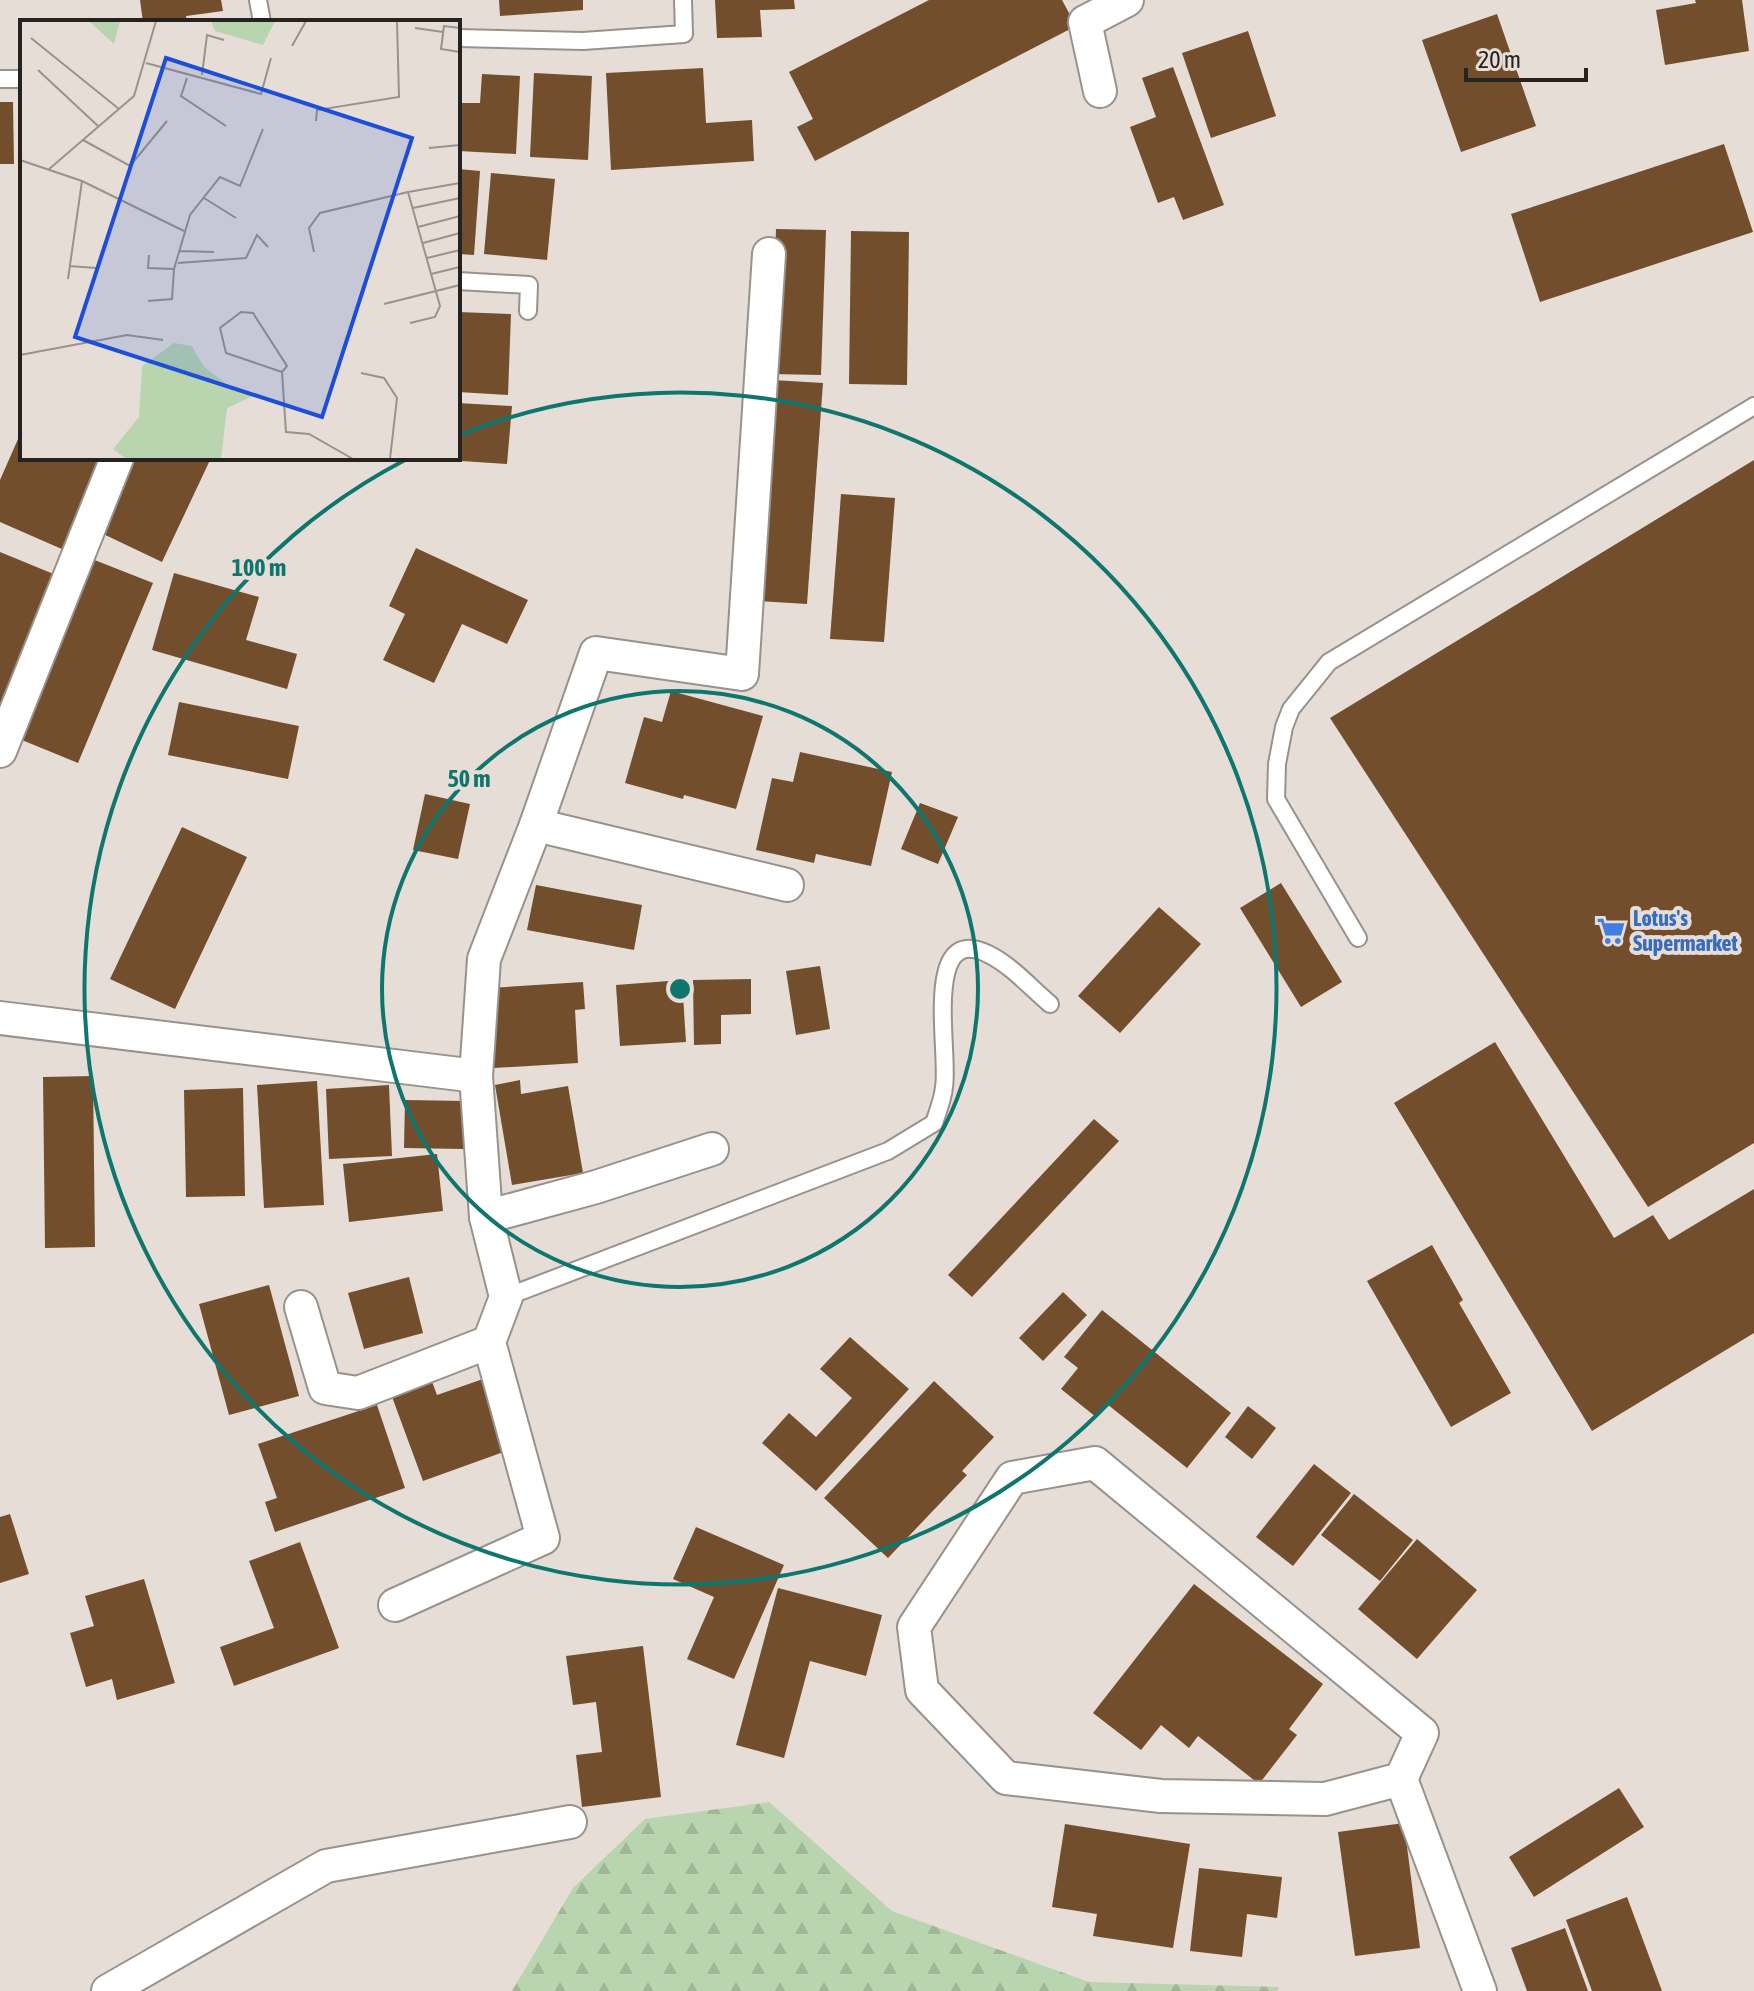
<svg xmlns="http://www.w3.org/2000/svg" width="1754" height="1991" viewBox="0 0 1754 1991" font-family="'Asap Condensed',sans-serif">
<defs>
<pattern id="forest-firs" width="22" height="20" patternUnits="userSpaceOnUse" patternTransform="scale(2)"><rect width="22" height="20" fill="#b9d5b0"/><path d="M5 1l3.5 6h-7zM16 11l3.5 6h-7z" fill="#9fb797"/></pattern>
</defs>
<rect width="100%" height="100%" fill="#e6ddd7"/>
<polygon fill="url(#forest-firs)" points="769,1802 892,1911 1089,1982 1279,1987 1277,1991 512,1991 573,1888 645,1819"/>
<g fill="#724e2d">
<polygon points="140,0 221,0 223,11 186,16 187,22 143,22"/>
<polygon points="499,0 583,0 583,10 500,16"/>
<polygon points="715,0 794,0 795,9 760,10 762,37 717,38"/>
<polygon points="929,0 1062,0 1076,26 815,161 797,127 813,119 789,72"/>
<polygon points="1695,0 1742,0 1749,51 1665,65 1656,10 1696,3"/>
<polygon points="1497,14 1536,126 1461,152 1422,40"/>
<polygon points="1248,31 1276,116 1211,138 1182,53"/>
<polygon points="1173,67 1224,205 1183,220 1174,197 1158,203 1130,127 1156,117 1142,78"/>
<polygon points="703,68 706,123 752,120 754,161 611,170 606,73"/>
<polygon points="534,73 592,76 588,160 530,157"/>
<polygon points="482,74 520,76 516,154 458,151 459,103 480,103"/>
<polygon points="0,102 13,102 14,164 0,164"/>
<polygon points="1724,144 1753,232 1540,302 1511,214"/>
<polygon points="458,169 480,171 474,255 458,254"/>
<polygon points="491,173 555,179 547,260 484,254"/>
<polygon points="776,229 826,230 821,375 771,374"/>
<polygon points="851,231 909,232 907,385 849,384"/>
<polygon points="458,312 511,314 508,395 458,392"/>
<polygon points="773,380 823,383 807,604 757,601"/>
<polygon points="458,403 512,406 507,464 446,460 446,458 458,458"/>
<polygon points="22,430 22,458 105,458 64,550 0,522 0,480"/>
<polygon points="134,458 211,458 162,562 99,532"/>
<polygon points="1754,460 1754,1143 1648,1207 1330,718"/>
<polygon points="841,494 895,498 884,642 830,639"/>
<polygon points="416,548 528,600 507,644 462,624 434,683 383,660 405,614 389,606"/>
<polygon points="0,552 56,575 0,711"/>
<polygon points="92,559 153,583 78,763 17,738"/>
<polygon points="174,573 259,597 246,640 297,654 287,689 152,650"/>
<polygon points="671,691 763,716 736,809 684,795 683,799 625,783 644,717 662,722"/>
<polygon points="179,702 299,726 288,779 168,755"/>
<polygon points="800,752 892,772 871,866 816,854 814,863 756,850 772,778 793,782"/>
<polygon points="425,794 470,804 458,859 413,850"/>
<polygon points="920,803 958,817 938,864 901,849"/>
<polygon points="182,827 247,857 175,1009 110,979"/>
<polygon points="1281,883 1342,982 1301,1007 1240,908"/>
<polygon points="536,885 642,905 634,950 527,930"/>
<polygon points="1159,907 1201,944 1120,1033 1078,996"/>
<polygon points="820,966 830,1029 796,1035 786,971"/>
<polygon points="751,979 751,1014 721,1015 721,1044 694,1045 693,980"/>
<polygon points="682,980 686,1042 620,1046 616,985"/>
<polygon points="583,982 585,1009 575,1010 578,1063 494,1068 490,988"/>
<polygon points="1495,1042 1614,1238 1653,1215 1669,1240 1754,1189 1754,1333 1592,1431 1394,1103"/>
<polygon points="93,1076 95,1247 45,1248 43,1077"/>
<polygon points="520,1080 521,1094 568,1086 583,1173 512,1185 495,1085"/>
<polygon points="317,1081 324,1205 264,1208 257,1085"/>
<polygon points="389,1085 392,1156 329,1159 326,1089"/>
<polygon points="243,1088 245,1196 186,1197 184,1090"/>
<polygon points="405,1100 465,1101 464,1149 404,1148"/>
<polygon points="1094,1119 1119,1141 972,1297 948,1275"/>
<polygon points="437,1154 443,1211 349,1222 343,1164"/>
<polygon points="1432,1245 1463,1300 1459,1303 1511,1393 1451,1427 1367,1281"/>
<polygon points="409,1277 423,1333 364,1349 348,1293"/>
<polygon points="269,1285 299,1396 229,1415 199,1304"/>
<polygon points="1063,1292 1087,1315 1043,1361 1019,1338"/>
<polygon points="1102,1310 1231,1413 1187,1468 1107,1404 1096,1417 1061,1389 1078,1368 1064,1357"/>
<polygon points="850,1337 909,1389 816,1491 762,1443 789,1413 816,1437 852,1398 820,1369"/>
<polygon points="428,1371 437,1395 483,1379 509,1450 423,1481 388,1386"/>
<polygon points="934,1381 994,1437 962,1471 967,1475 888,1558 824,1498"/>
<polygon points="377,1405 405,1488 275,1532 265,1502 277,1498 258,1444"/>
<polygon points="1248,1406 1276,1428 1252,1459 1225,1437"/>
<polygon points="1314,1464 1351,1493 1293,1566 1256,1537"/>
<polygon points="1354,1494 1413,1540 1380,1581 1321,1535"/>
<polygon points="10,1514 29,1574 0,1583 0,1517"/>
<polygon points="696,1527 784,1565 734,1679 687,1659 714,1597 673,1579"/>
<polygon points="1417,1539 1477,1590 1417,1659 1358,1609"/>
<polygon points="300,1542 339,1648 234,1686 220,1647 274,1628 249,1561"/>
<polygon points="144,1579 175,1683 117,1700 112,1679 86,1687 70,1633 94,1626 85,1596"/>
<polygon points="1194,1584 1323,1684 1289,1729 1297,1735 1259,1784 1198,1736 1189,1748 1161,1725 1141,1750 1093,1713"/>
<polygon points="778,1588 882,1615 866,1676 810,1661 784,1758 736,1745"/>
<polygon points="643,1646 661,1797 582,1807 576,1755 602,1752 596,1702 573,1705 566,1656"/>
<polygon points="1619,1788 1644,1827 1534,1897 1509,1857"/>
<polygon points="1404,1823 1420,1948 1355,1956 1338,1832"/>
<polygon points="1065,1824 1190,1844 1173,1948 1093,1936 1097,1914 1052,1907"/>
<polygon points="1199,1868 1282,1877 1277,1918 1247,1914 1242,1957 1190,1951"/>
<polygon points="1627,1897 1662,1991 1592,1991 1566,1920"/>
<polygon points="1565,1928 1588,1991 1527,1991 1511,1948"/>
</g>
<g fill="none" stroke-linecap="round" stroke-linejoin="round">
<defs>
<g id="lane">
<polyline points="258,0 262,22"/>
<polyline points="458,38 583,41 684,34 683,0"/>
<polyline points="0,79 22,79"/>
<polyline points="458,281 529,285 528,311"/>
<polyline points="1358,938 1276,799 1277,764 1284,727 1291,709 1329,662 1754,406"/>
<path d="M506,1297L888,1151L934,1123C938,1111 943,1099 944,1087C950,1054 921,921 988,954C1011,965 1031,988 1050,1004"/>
</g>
<g id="street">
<polyline points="1100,91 1085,22 1127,0"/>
<polyline points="0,751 117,458"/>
<polyline points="536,825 787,885"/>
<polyline points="0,1018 476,1076"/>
<polyline points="486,1217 596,1187 712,1149"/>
<polyline points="301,1307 325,1388 358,1393 489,1342"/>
<polygon points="1095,1463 1422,1733 1401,1779 1325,1799 1161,1796 1006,1778 922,1690 914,1627 1012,1478"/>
<polyline points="395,1605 543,1538 489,1342 506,1297 486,1217 476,1076 484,959 536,825 596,653 742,674 769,254"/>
<polyline points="1401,1779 1480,1991"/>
<polyline points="108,1991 326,1866 570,1822"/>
</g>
</defs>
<use href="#lane" stroke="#99918b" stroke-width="20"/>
<use href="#street" stroke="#99918b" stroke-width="36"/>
<use href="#lane" stroke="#fff" stroke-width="16"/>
<use href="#street" stroke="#fff" stroke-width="32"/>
</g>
<g fill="none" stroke="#0f766e" stroke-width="4">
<circle cx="680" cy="989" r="298"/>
<path d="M462 434A596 596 0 1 1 405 460"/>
</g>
<defs>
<symbol id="supermarket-bare" viewBox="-9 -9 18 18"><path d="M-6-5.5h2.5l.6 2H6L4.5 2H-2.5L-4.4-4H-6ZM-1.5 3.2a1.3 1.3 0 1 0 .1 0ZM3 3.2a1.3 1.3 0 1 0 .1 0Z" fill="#3f7fe0" stroke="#e6ddd7" stroke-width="2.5" paint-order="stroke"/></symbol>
</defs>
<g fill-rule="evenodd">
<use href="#supermarket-bare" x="1591" y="911" width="40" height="40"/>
</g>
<g text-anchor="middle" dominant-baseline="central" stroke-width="8" stroke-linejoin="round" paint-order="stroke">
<g font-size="22" font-weight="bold" fill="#366cbe" stroke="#e6ddd7" text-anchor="start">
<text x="1633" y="918">Lotus's<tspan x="1633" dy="25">Supermarket</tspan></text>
</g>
</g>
<g transform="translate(20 20)">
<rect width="440" height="440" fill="#e6ddd7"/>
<path d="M69,1H100L94,24ZM191,1H255L243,25L195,11ZM154,323L172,326L184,347L209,366L235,375L207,388L201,439H106L93,429L119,397L122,346Z" fill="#b9d5b0"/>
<path fill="none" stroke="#99928d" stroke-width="2" d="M395,8L423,12M440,8L424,6L421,29L440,32M11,18L99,89M272,26L286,1M126,43L241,74L251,38M18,50L78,106M182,55L187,15L204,20M167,58L161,76L206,106M296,101L297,90L379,77L377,1M63,120L110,146L147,101M409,128L440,125M0,140L62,161L164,211M28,150L114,76L136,1M184,178L216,198M393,188L440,178M398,207L440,196M403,223L440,213M159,231L194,232M294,232L289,208L300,193L388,172M129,235L128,248L154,249M407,238L440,230M158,243L226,238L237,215L248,227M49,246L76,248M411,254L440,247M48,259L62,161M128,281L152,279L154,249L170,195L200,157L220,166L243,109M364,284L440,265M221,292L233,293L267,346L262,352L206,333L200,308ZM390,303L415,297L420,286L388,172L440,163M0,335L107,315L143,320M262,352L266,412L289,414L333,439M341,353L364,358L377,378L370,439"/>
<path fill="#1d4ed8" fill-opacity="0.15" stroke="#1d4ed8" stroke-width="4" d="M146,38L392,118L302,397L55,317Z"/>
<rect width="440" height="440" fill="none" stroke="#25221f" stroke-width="4"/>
</g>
<circle cx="680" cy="989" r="12" fill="#0f766e" stroke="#e6ddd7" stroke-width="4"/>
<g font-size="24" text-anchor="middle" font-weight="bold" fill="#0f766e" stroke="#e6ddd7" stroke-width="8" stroke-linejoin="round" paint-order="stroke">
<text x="259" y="576">100 m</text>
<text x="469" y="787">50 m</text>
</g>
<path d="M1466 68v12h120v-12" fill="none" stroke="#25221f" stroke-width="4"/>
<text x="1478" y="68" font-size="24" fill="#25221f" stroke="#e6ddd7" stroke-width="6" paint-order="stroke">20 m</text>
</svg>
